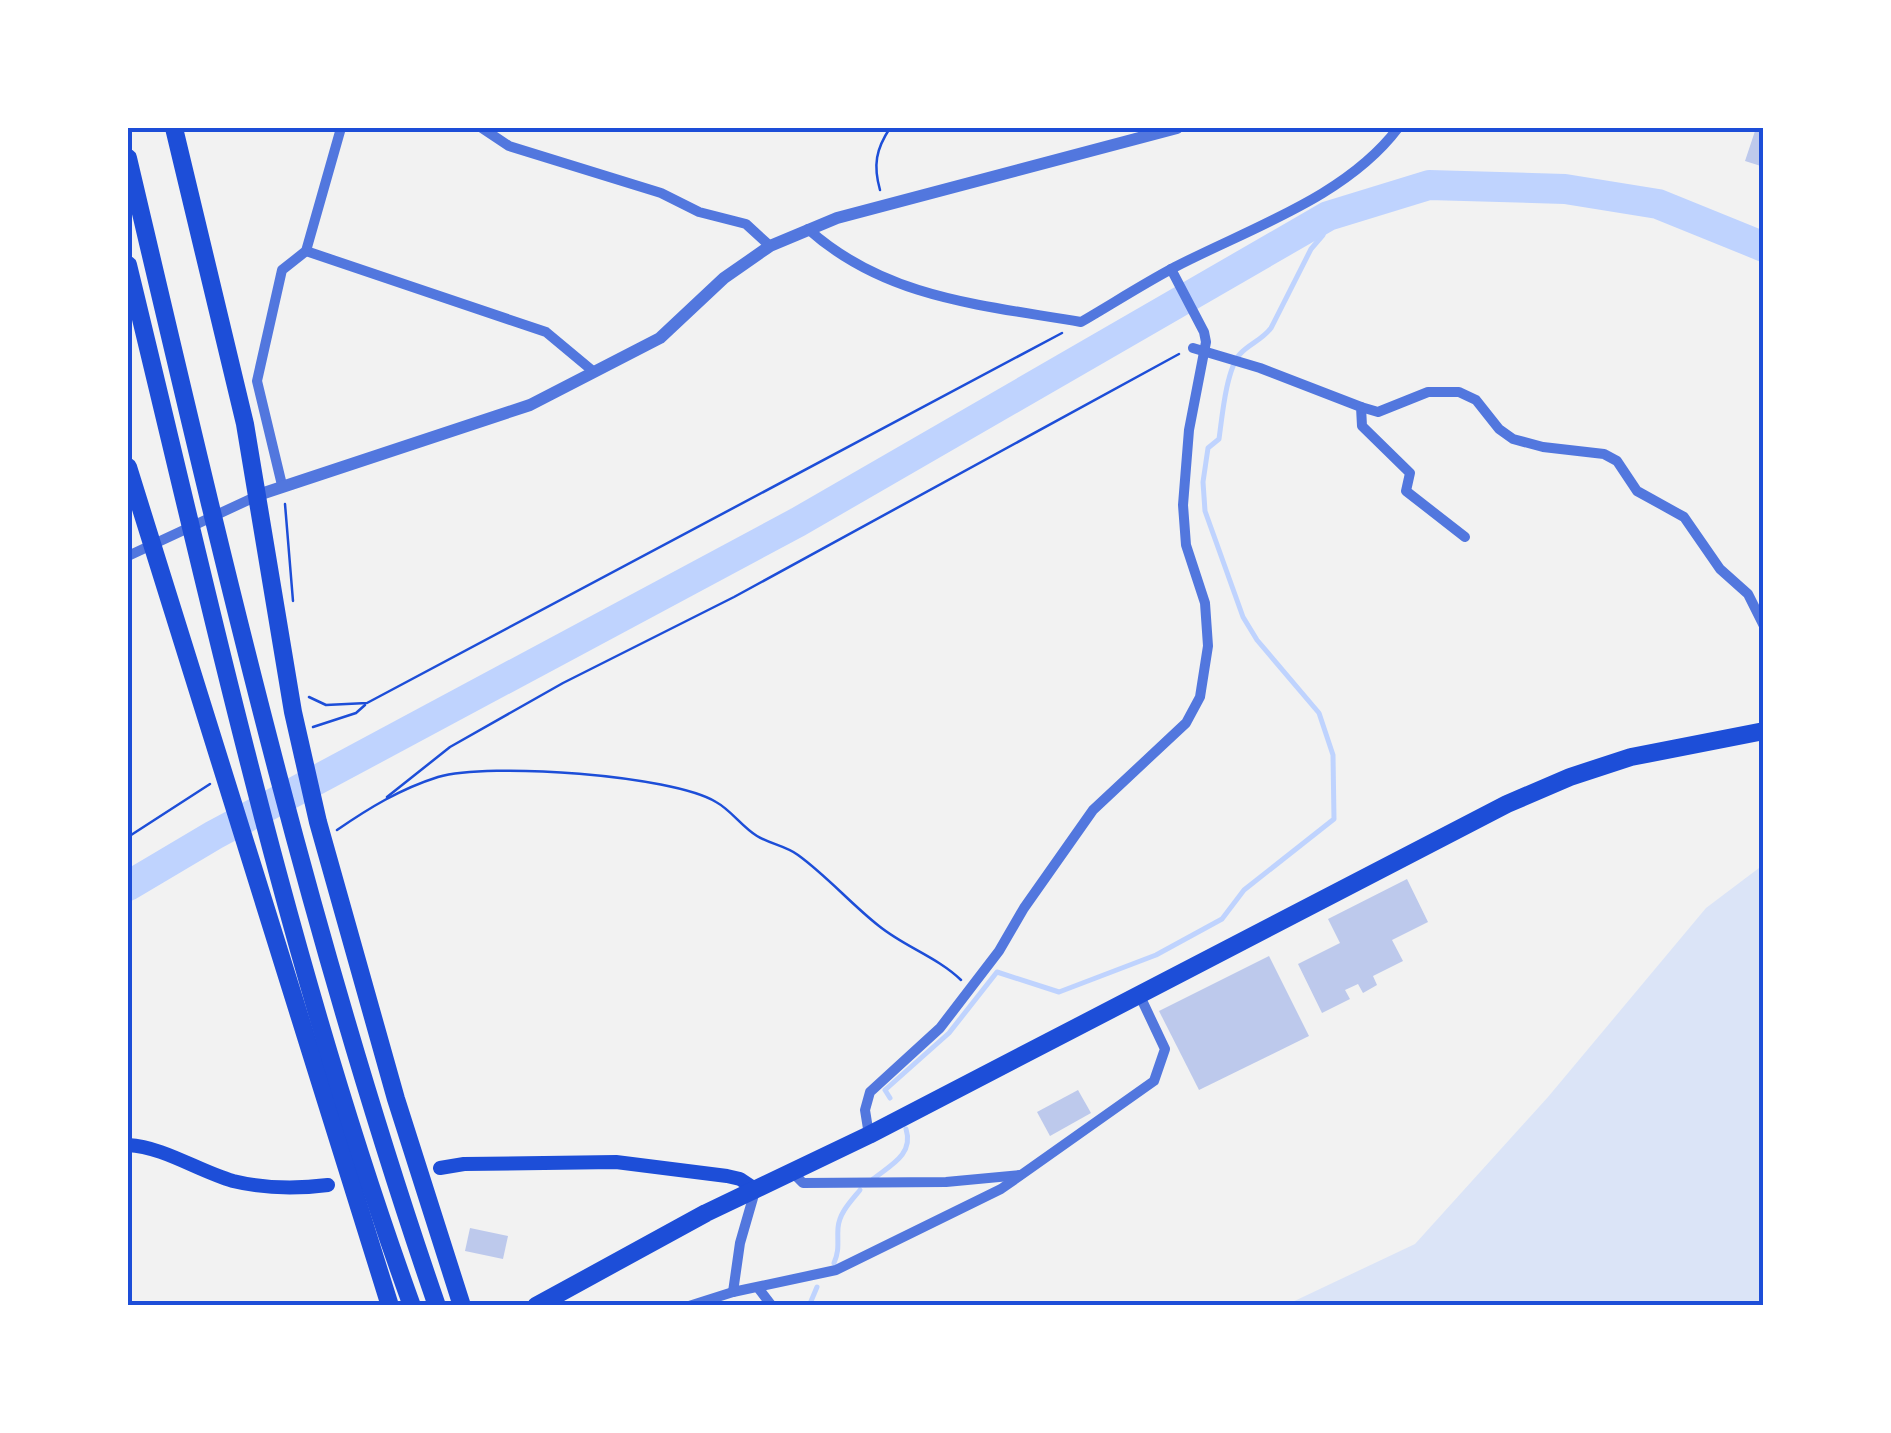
<svg xmlns="http://www.w3.org/2000/svg" width="1891" height="1433" viewBox="0 0 1891 1433" font-family="Georgia,serif">
<rect width="100%" height="100%" fill="#f2f2f2"/>
<polygon fill="#dbe4f7" points="1763,865 1763,1305 1286,1305 1415,1244 1548,1097 1706,908"/>
<g fill="none" stroke-linecap="round" stroke-linejoin="round">
<g stroke="#bfd3fe" stroke-width="5">
<path d="M890,1098L885,1090L949,1033L997,972L1059,992L1156,955L1222,919L1244,890L1334,819L1333,755L1319,713L1257,640L1243,617L1205,511L1203,482L1208,448L1219,439C1222,418 1226,370 1240,354C1249,344 1262,340 1271,328L1311,249L1323,235L1328,216"/>
<path d="M873,1179C891,1165 914,1154 906,1129"/>
<path d="M834,1263C840,1249 837,1242 838,1228C839,1213 851,1201 860,1190"/>
<polyline points="809,1306 817,1287"/>
</g>
<polyline stroke="#bfd3fe" stroke-width="30" points="128,886 214,835 798,522 1328,216 1429,185 1565,189 1658,204 1764,247"/>
</g>
<g fill="#bdc9ec">
<polygon points="1756,128 1764,128 1764,167 1745,161"/>
<polygon points="1407,879 1428,922 1392,940 1403,961 1373,976 1377,985 1363,993 1358,984 1345,990 1350,999 1322,1013 1298,964 1340,943 1328,919"/>
<polygon points="1269,956 1309,1036 1199,1090 1159,1011"/>
<polygon points="1078,1090 1091,1113 1050,1136 1037,1112"/>
<polygon points="470,1228 508,1236 503,1259 465,1251"/>
</g>
<g fill="none" stroke-linecap="round" stroke-linejoin="round">
<g stroke="#1d4ed8" stroke-width="2.5">
<path d="M880,190C873,165 876,149 890,128"/>
<polyline points="285,504 293,601"/>
<polyline points="309,697 326,705 367,703 1062,333"/>
<polyline points="313,727 356,713 365,705"/>
<polyline points="387,797 450,747 563,683 734,597 1179,354"/>
<path d="M337,830C369,808 400,789 438,777C489,762 671,775 716,802C731,810 742,827 757,836C770,844 786,846 798,855C827,876 851,904 879,926C905,947 937,957 961,980"/>
<polyline points="128,837 210,784"/>
</g>
<g stroke="#5277de" stroke-width="10">
<polyline points="482,128 509,146 661,193 699,212 746,224 770,246"/>
<path d="M808,229C886,299 983,305 1081,322C1112,304 1143,284 1175,267C1250,228 1346,197 1398,128"/>
<polyline points="306,251 546,332 594,372"/>
<polyline points="1193,348 1260,368 1361,407 1362,426 1410,473 1406,491 1465,537"/>
<polyline points="1361,407 1378,412 1428,392 1459,392 1476,400 1499,429 1513,439 1543,447 1604,454 1617,461 1637,491 1684,517 1720,569 1748,594 1764,626"/>
<polyline points="282,485 257,381 282,270 306,251 341,128"/>
<polyline points="128,556 257,496"/>
<polyline points="869,1135 865,1110 870,1092 940,1028 999,951 1024,908 1093,810 1186,723 1200,697 1208,646 1205,603 1186,545 1183,505 1189,430 1206,342 1204,332 1171,269"/>
<polyline points="792,1172 803,1183 946,1182 1020,1175"/>
<polyline points="759,1289 772,1306"/>
<polyline points="733,1292 740,1243 755,1191"/>
<polyline points="689,1306 733,1292 836,1270 1001,1189 1021,1175 1154,1081 1165,1049 1139,994"/>
</g>
<polyline stroke="#5277de" stroke-width="12" points="258,495 530,405 660,338 724,278 770,246 837,218 1177,128"/>
<g stroke="#1d4ed8" stroke-width="14">
<path d="M128,1145C164,1147 198,1171 233,1181C266,1189 296,1189 328,1185"/>
<polyline points="440,1168 464,1164 616,1162 727,1176 740,1179 755,1189"/>
</g>
<g stroke="#1d4ed8" stroke-width="18">
<polyline points="174,128 245,424 293,712 318,822 396,1099 462,1306"/>
<polyline points="128,467 390,1306"/>
<polyline points="536,1306 706,1213 869,1135 1507,804 1570,777 1631,757 1764,731"/>
</g>
<g stroke="#1d4ed8" stroke-width="18">
<path d="M128,158C219,544 307,930 437,1306"/>
<path d="M128,265C213,614 289,967 412,1306"/>
</g>
</g>
<rect width="1891" height="1433" fill="none" stroke="#ffffff" stroke-width="260"/>
<rect x="130" y="130" width="1631" height="1173" fill="none" stroke="#1d4ed8" stroke-width="4"/>
</svg>
